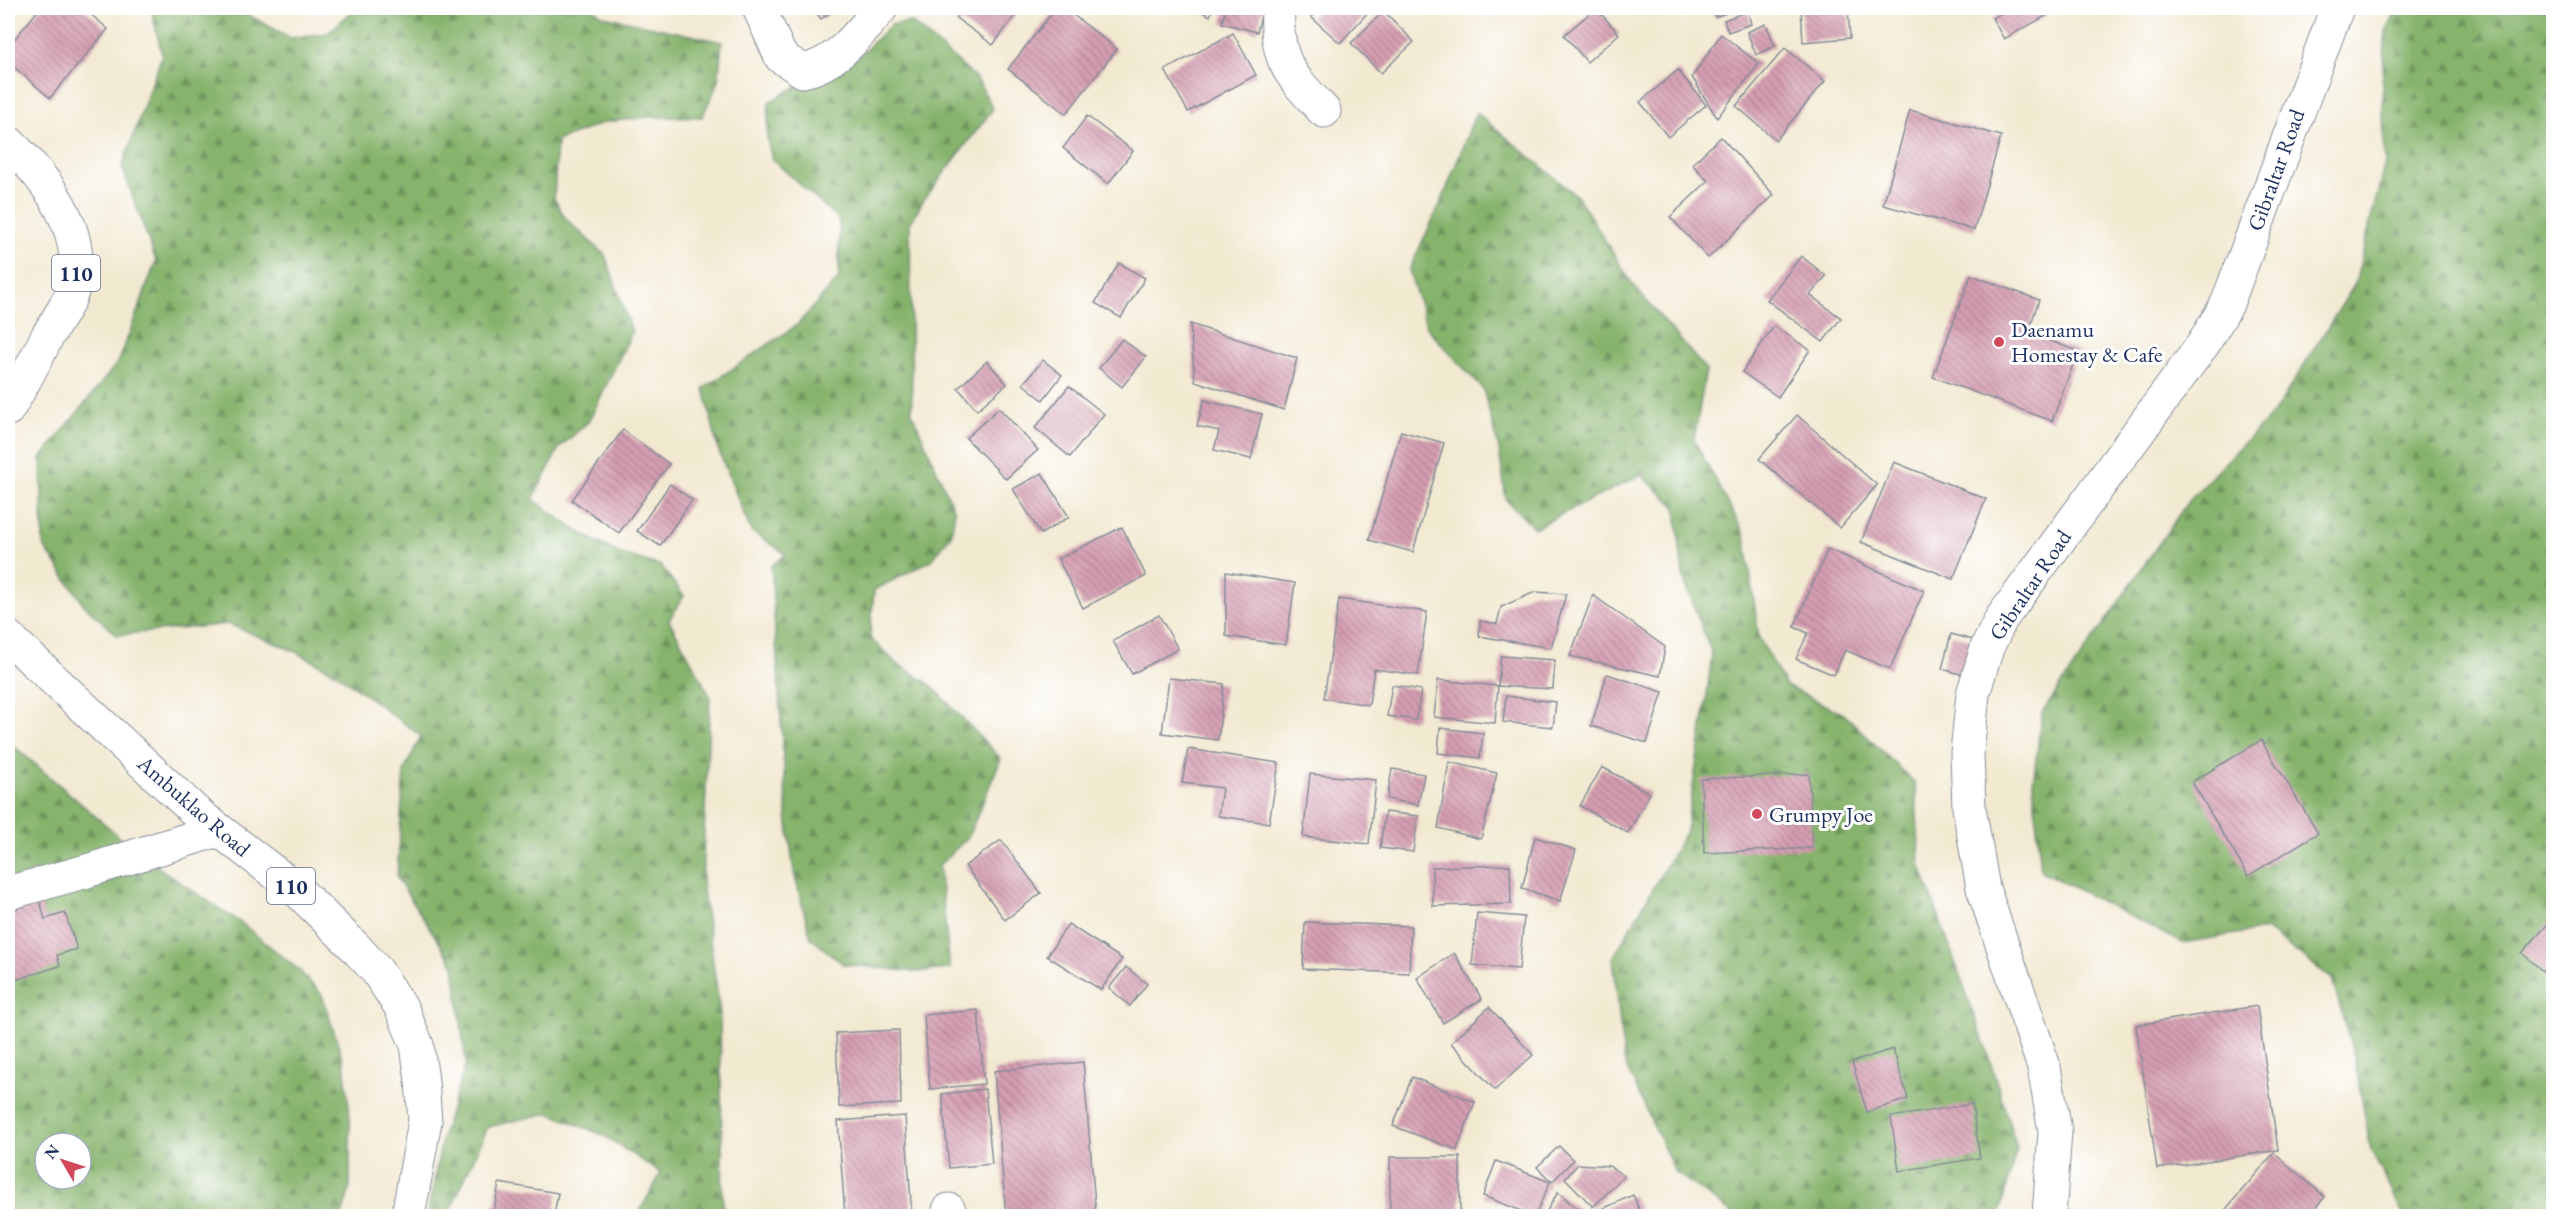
<svg xmlns="http://www.w3.org/2000/svg" width="2561" height="1224" viewBox="0 0 2561 1224" font-family="'EB Garamond',serif">
<defs>
<pattern id="forest-firs" width="22" height="20" patternUnits="userSpaceOnUse" patternTransform="scale(1.5)"><rect width="22" height="20" fill="#86b46c"/><path d="M5 1l3.5 6h-7zM16 11l3.5 6h-7z" fill="#6d935c"/></pattern>
<pattern id="building-back-hatch" width="6" height="6" patternUnits="userSpaceOnUse" patternTransform="scale(1.5)"><rect width="6" height="6" fill="#d59eb1"/><path d="M-1 5l2 2M0 0l6 6M5-1l2 2" fill="none" stroke="#ac8193"/></pattern>
</defs>
<rect width="100%" height="100%" fill="#fff"/>
<filter id="ink" filterUnits="userSpaceOnUse"><feTurbulence type="fractalNoise" baseFrequency=".0167" numOctaves="2"/><feDisplacementMap in="SourceGraphic" scale="12" xChannelSelector="R" yChannelSelector="G"/><feConvolveMatrix kernelMatrix="1 2 1 2 8 2 1 2 1" color-interpolation-filters="sRGB"/></filter>
<filter id="wash" filterUnits="userSpaceOnUse"><feTurbulence type="fractalNoise" baseFrequency=".008" numOctaves="4" result="noise"/><feDisplacementMap in="SourceGraphic" scale="24" xChannelSelector="R" yChannelSelector="G"/><feGaussianBlur stdDeviation="1.35" result="paint"/><feColorMatrix in="noise" values="0 0 0 0 0 0 0 0 0 0 0 0 0 0 0 0 0 1.4 0 .05"/><feComposite in="paint" operator="in"/></filter>
<g filter="url(#wash)">
<rect width="100%" height="100%" fill="#f2e9d1"/>
<g fill="url(#forest-firs)" stroke="#507265" stroke-width="1.5" fill-rule="evenodd">
<polygon points="151,8 235,8 291,38 328,33 356,8 592,8 603,16 722,42 718,83 702,117 649,117 605,122 557,141 554,198 566,219 605,255 632,332 589,421 559,448 533,499 577,531 618,553 661,566 684,596 669,620 710,696 702,882 720,1012 723,1216 637,1216 661,1173 603,1135 549,1113 488,1127 452,1207 452,1216 427,1216 443,1134 466,1063 454,965 397,878 404,771 421,736 336,673 292,650 228,624 117,635 85,606 43,545 41,458 119,361 156,261 122,167 162,55"/>
<polygon points="2398,8 2553,8 2553,1216 2404,1216 2371,1150 2354,1056 2332,979 2266,929 2183,943 2041,871 2033,783 2042,713 2189,500 2275,411 2355,284 2385,163 2382,84 2386,31"/>
<polygon points="911,22 977,79 993,109 923,201 910,224 912,413 955,512 951,535 932,560 874,590 870,638 895,662 931,685 1001,759 968,837 939,865 950,969 915,972 843,964 811,938 794,873 787,816 771,566 786,554 751,531 718,449 704,388 797,325 839,278 839,220 772,159 767,138 769,102 805,82 857,58 891,25"/>
<polygon points="1476,112 1578,197 1633,285 1706,370 1694,440 1745,535 1759,638 1786,686 1844,714 1915,783 1920,864 1986,1048 2017,1148 1999,1216 1736,1216 1675,1172 1624,1061 1613,958 1686,831 1706,702 1712,654 1683,577 1676,507 1641,475 1534,528 1506,500 1499,449 1483,389 1427,328 1409,270 1443,198"/>
<path d="M8,741L143,857L241,923L298,969L322,995L344,1062L350,1118V1188L342,1216H8ZM45,1143H81V1179H45Z"/>
</g>
<g id="blocks">
<g fill="url(#building-back-hatch)">
<polygon points="40,8 83,8 108,29 50,98 8,62 8,47"/>
<polygon points="813,8 837,8 821,19"/>
<polygon points="964,8 1021,8 993,45 956,18"/>
<polygon points="1056,8 1064,8 1117,49 1066,114 1008,69"/>
<polygon points="1196,8 1213,8 1210,16"/>
<polygon points="1226,8 1263,8 1257,32 1222,23"/>
<polygon points="1319,8 1372,8 1340,43 1311,17"/>
<polygon points="1596,8 1619,34 1587,62 1564,35"/>
<polygon points="1711,8 1739,8 1715,17"/>
<polygon points="1801,8 1848,8 1850,38 1803,42"/>
<polygon points="2011,8 2041,8 2046,16 2004,39 1992,18"/>
<polygon points="1384,11 1414,42 1381,73 1351,43"/>
<polygon points="1748,11 1751,24 1728,32 1724,20"/>
<polygon points="1766,24 1775,46 1756,55 1747,32"/>
<polygon points="1233,33 1256,75 1188,112 1165,70"/>
<polygon points="1721,34 1759,64 1717,118 1692,77"/>
<polygon points="1785,48 1825,81 1776,140 1736,106"/>
<polygon points="1678,70 1706,105 1668,137 1640,102"/>
<polygon points="1910,110 2001,136 1974,230 1883,205"/>
<polygon points="1087,116 1133,151 1108,184 1063,148"/>
<polygon points="1721,137 1774,195 1708,258 1670,217 1708,181 1692,164"/>
<polygon points="1801,256 1826,276 1810,295 1841,318 1823,342 1767,300"/>
<polygon points="1119,263 1145,278 1121,318 1095,303"/>
<polygon points="1971,275 2039,300 2028,333 2078,351 2052,421 1933,377"/>
<polygon points="1190,324 1297,358 1284,410 1195,381"/>
<polygon points="1774,326 1810,350 1778,397 1742,372"/>
<polygon points="1122,339 1146,357 1122,387 1099,368"/>
<polygon points="1043,360 1062,375 1043,400 1023,384"/>
<polygon points="987,361 1007,384 977,410 958,388"/>
<polygon points="1069,386 1104,414 1070,457 1035,428"/>
<polygon points="1204,400 1262,414 1251,459 1214,450 1219,431 1197,426"/>
<polygon points="999,408 1038,450 1006,479 966,438"/>
<polygon points="1797,415 1877,485 1840,528 1759,459"/>
<polygon points="623,430 669,464 619,533 572,500"/>
<polygon points="1401,431 1444,443 1413,552 1369,540"/>
<polygon points="1894,462 1986,499 1953,579 1861,542"/>
<polygon points="1042,473 1069,517 1041,534 1013,489"/>
<polygon points="670,484 692,500 660,546 637,531"/>
<polygon points="1122,527 1146,576 1083,608 1058,559"/>
<polygon points="1828,549 1924,591 1890,669 1845,650 1834,675 1796,659 1808,633 1794,627"/>
<polygon points="1226,572 1295,583 1286,645 1226,636"/>
<polygon points="1535,592 1566,594 1551,648 1479,636 1480,621 1497,624 1501,607"/>
<polygon points="1593,595 1665,647 1660,676 1570,656"/>
<polygon points="1339,599 1427,612 1418,675 1374,669 1369,705 1324,698"/>
<polygon points="1159,615 1178,649 1132,674 1113,641"/>
<polygon points="1951,634 1977,641 1968,676 1942,669"/>
<polygon points="1501,656 1555,660 1553,689 1498,686 1495,723 1434,717 1438,680 1498,686"/>
<polygon points="1607,674 1663,692 1647,743 1591,726"/>
<polygon points="1169,678 1224,684 1218,740 1162,733"/>
<polygon points="1392,685 1421,690 1416,720 1387,716"/>
<polygon points="1506,696 1556,702 1553,727 1503,722"/>
<polygon points="1440,728 1483,733 1480,758 1438,753"/>
<polygon points="2261,740 2318,833 2248,876 2192,782"/>
<polygon points="1188,749 1279,763 1269,823 1218,816 1222,788 1182,783"/>
<polygon points="1449,762 1497,773 1481,839 1438,828"/>
<polygon points="1602,767 1650,793 1628,833 1580,806"/>
<polygon points="1392,769 1424,774 1418,805 1387,799"/>
<polygon points="1310,774 1376,780 1369,844 1303,837"/>
<polygon points="1809,774 1812,848 1704,853 1701,779"/>
<polygon points="1385,812 1418,816 1413,852 1380,848"/>
<polygon points="1535,837 1576,850 1560,901 1522,888"/>
<polygon points="1001,840 1041,893 1005,920 965,866"/>
<polygon points="1510,865 1511,904 1433,906 1432,867"/>
<polygon points="40,901 45,919 65,913 77,949 57,955 60,966 8,982 8,911"/>
<polygon points="1477,913 1524,917 1519,969 1472,965"/>
<polygon points="2554,917 2554,981 2522,953"/>
<polygon points="1305,922 1411,926 1409,973 1303,969"/>
<polygon points="1068,924 1122,959 1101,990 1047,956"/>
<polygon points="1454,953 1482,999 1443,1023 1417,978"/>
<polygon points="1126,967 1147,984 1130,1006 1109,988"/>
<polygon points="2257,1006 2278,1150 2157,1169 2136,1025"/>
<polygon points="1489,1007 1533,1055 1495,1090 1451,1043"/>
<polygon points="978,1010 984,1084 930,1089 924,1015"/>
<polygon points="899,1030 901,1104 839,1107 836,1033"/>
<polygon points="1893,1049 1908,1099 1867,1112 1852,1062"/>
<polygon points="1083,1062 1096,1216 1006,1216 994,1071"/>
<polygon points="1412,1077 1475,1102 1457,1150 1393,1126"/>
<polygon points="985,1089 992,1164 949,1168 942,1094"/>
<polygon points="1972,1104 1980,1158 1899,1171 1891,1117"/>
<polygon points="905,1116 912,1216 845,1216 838,1121"/>
<polygon points="1559,1146 1573,1160 1552,1182 1537,1167"/>
<polygon points="2274,1153 2325,1197 2308,1216 2220,1216"/>
<rect x="1390" y="1157" width="70" height="59"/>
<polygon points="1496,1161 1550,1182 1535,1216 1483,1196"/>
<polygon points="1578,1164 1609,1166 1624,1176 1593,1207 1565,1178"/>
<polygon points="499,1183 558,1193 554,1216 493,1216"/>
<polygon points="1558,1192 1586,1216 1544,1216"/>
<polygon points="1633,1195 1642,1216 1602,1216 1600,1210"/>
</g>
</g>
</g>
<g filter="url(#ink)">
<use href="#blocks" fill-opacity="0" stroke="#868c98" stroke-width="1.5"/>
<g fill="none" stroke-linecap="round" stroke-linejoin="round">
<defs>
<g id="minor">
<path d="M759,8L781,57L803,71C838,64 859,33 881,8"/>
<path d="M1278,8C1275,61 1290,75 1324,111"/>
<polyline points="8,893 87,871 218,830"/>
<polyline points="949,1210 949,1216"/>
<polyline points="2049,1216 2055,1131 2044,1067 1983,888 1969,808 1967,753 1973,694 1987,648 2001,619 2204,343 2227,304 2337,8"/>
</g>
<g id="major">
<path d="M8,142C46,178 86,228 74,284C71,302 56,321 47,337C35,361 22,386 8,409"/>
<polyline points="8,637 198,814 296,889 354,946 377,971 401,1007 417,1045 422,1081 425,1121 408,1216"/>
</g>
</defs>
<use href="#minor" stroke="#868c98" stroke-width="35"/>
<use href="#major" stroke="#868c98" stroke-width="35"/>
<use href="#minor" stroke="#fff" stroke-width="33"/>
<use href="#major" stroke="#fff" stroke-width="33"/>
</g>
</g>
<g fill="#d1495b" stroke="#fff" stroke-width="2">
<circle cx="1999" cy="342" r="6"/>
<circle cx="1757" cy="814" r="6"/>
</g>
<g text-anchor="middle" dominant-baseline="central" stroke-width="6" stroke-linejoin="round" paint-order="stroke">
<g fill="#fff" stroke="#5f6d8e" stroke-width="1.5">
<rect x="52" y="255" width="48" height="36" rx="4.5"/>
<rect x="267" y="868" width="48" height="36" rx="4.5"/>
</g>
<g font-size="21" font-weight="bold" fill="#1b2f5e">
<text x="76" y="273">110</text>
<text x="291" y="886">110</text>
</g>
<g font-size="22" fill="#1b2f5e" stroke="#fff">
<text transform="translate(2276 170) rotate(-70)">Gibraltar Road</text>
<text transform="translate(2030 585) rotate(-56)">Gibraltar Road</text>
<text transform="translate(194 806) rotate(41)">Ambuklao Road</text>
</g>
<g font-size="22" fill="#1b2f5e" stroke="#fff" text-anchor="start">
<text x="2011" y="329">Daenamu<tspan x="2011" dy="25">Homestay &amp; Cafe</tspan></text>
<text x="1769" y="814">Grumpy Joe</text>
</g>
</g>
<rect width="2561" height="1224" fill="none" stroke="#fff" stroke-width="30"/>
<g transform="translate(63 1161) rotate(309)"><circle r="28" fill="#ffffff" stroke="#a4acbf" stroke-width="1.5"/>
<path d="M0-4.5L10 22L0 15L-10 22Z" fill="#d1495b"/>
<text y="-9" font-size="16" font-weight="bold" text-anchor="middle" fill="#1b2f5e">N</text>
</g>
</svg>
